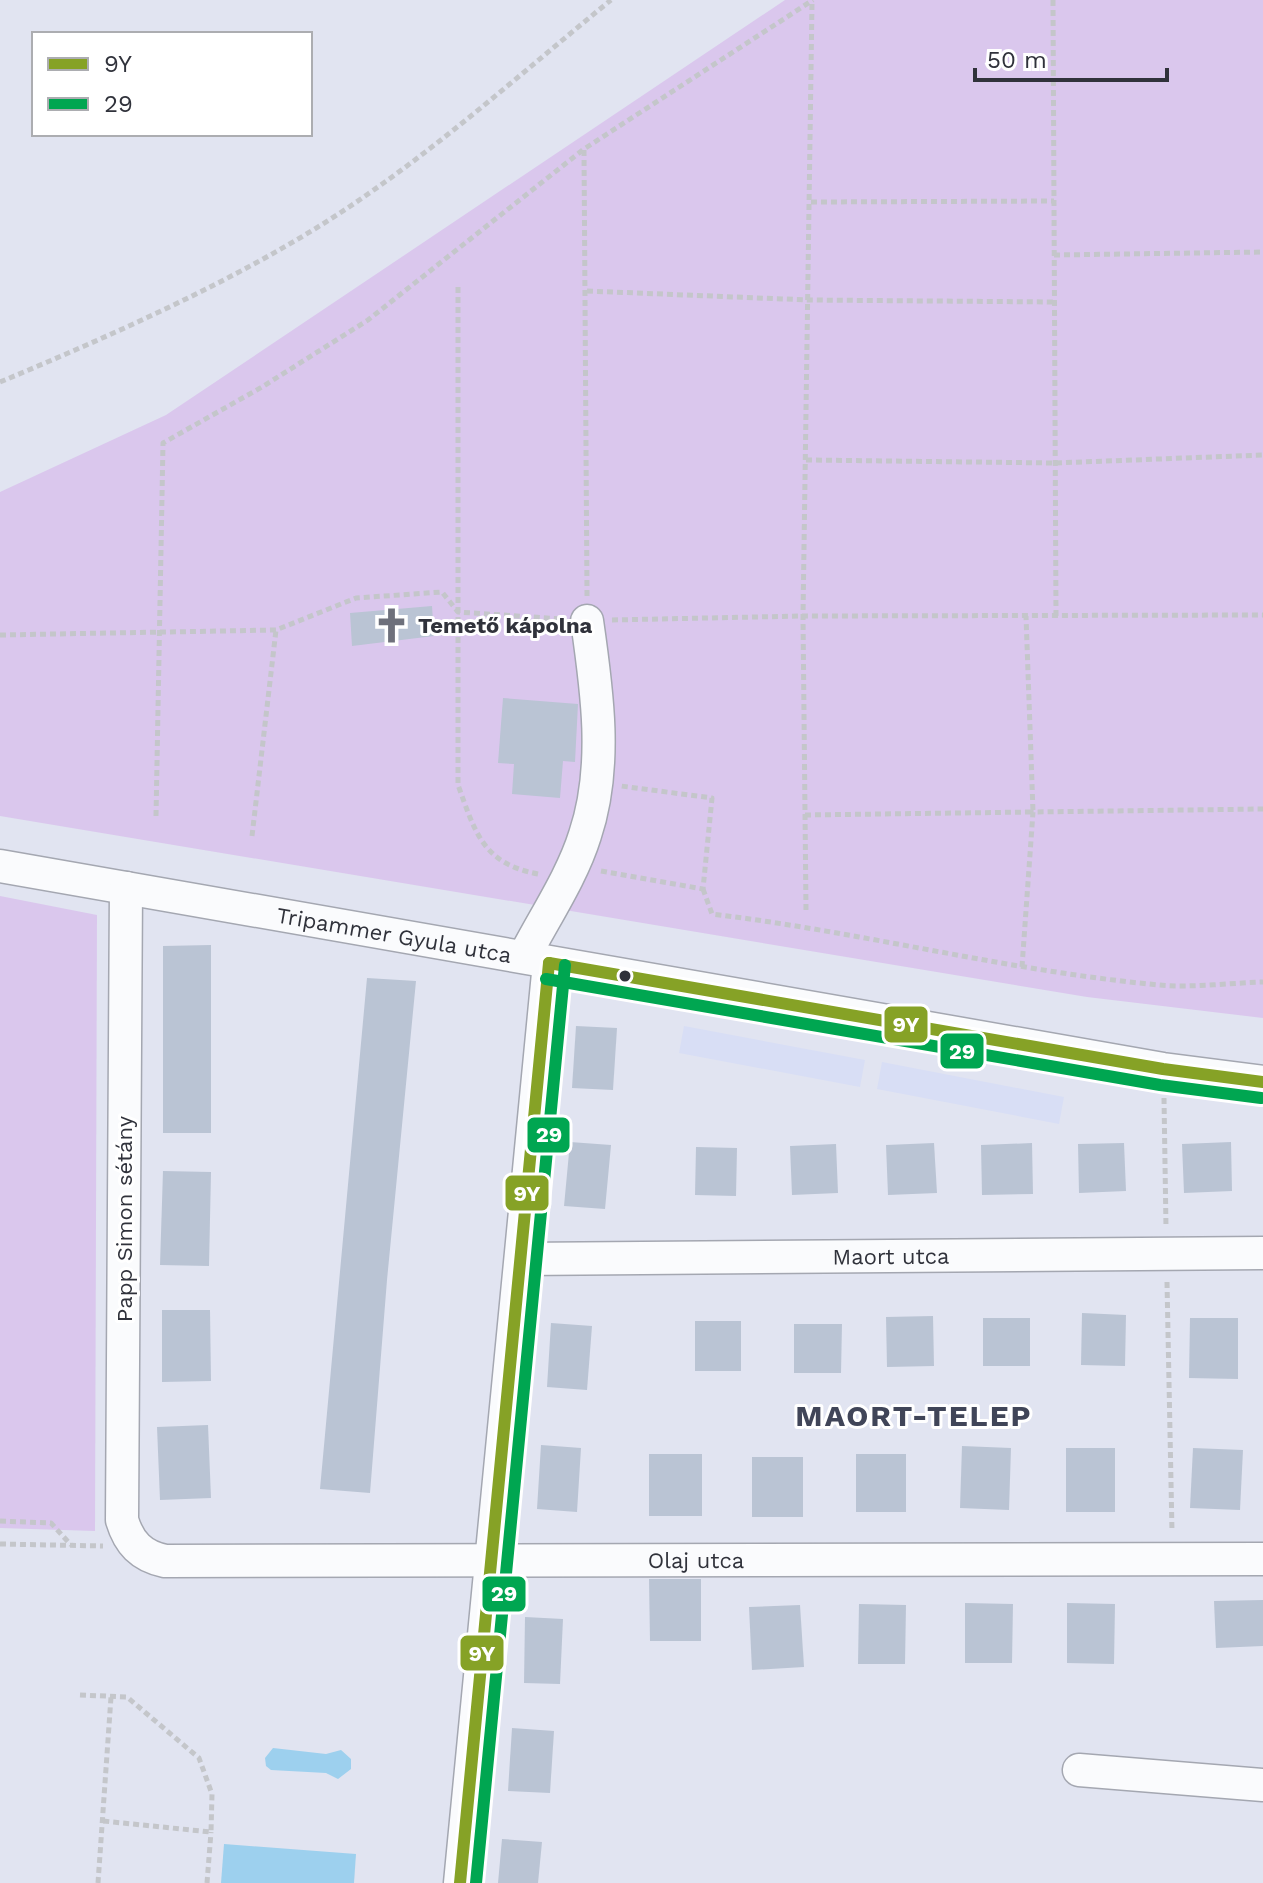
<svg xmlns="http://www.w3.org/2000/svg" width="1263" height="1883" viewBox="0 0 1263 1883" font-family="'Work Sans',sans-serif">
<rect width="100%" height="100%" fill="#e1e4f1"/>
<g fill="#d8def5">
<polygon points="684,1026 865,1060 860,1087 679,1053"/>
<polygon points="882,1062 1064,1097 1059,1124 877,1089"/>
</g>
<g fill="#dac7ed">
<polygon points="785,0 1263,0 1263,1018 1087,997 0,816 0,492 166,415"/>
<polygon points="0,896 97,915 95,1531 0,1528"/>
</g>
<g fill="#9dd0ee">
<polygon points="273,1748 326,1754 341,1750 351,1759 351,1769 338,1779 326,1773 271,1770 266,1766 265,1758"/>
<polygon points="224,1844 356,1854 354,1883 221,1883"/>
</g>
<g fill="#bac4d4">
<polygon points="432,606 434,636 352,646 350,613"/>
<polygon points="503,698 578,704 575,762 563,761 560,798 512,794 514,764 498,763"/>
<polygon points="211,945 211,1133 163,1133 163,946"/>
<polygon points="367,978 416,981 387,1280 370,1493 320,1489"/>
<polygon points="576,1026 617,1028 613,1090 572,1088"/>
<polygon points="570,1142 611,1145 605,1209 564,1206"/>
<polygon points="1231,1142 1232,1191 1184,1193 1182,1144"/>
<polygon points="934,1143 937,1193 888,1195 886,1145"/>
<polygon points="1032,1143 1033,1194 982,1195 981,1145"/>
<polygon points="1124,1143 1126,1191 1079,1193 1078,1144"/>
<polygon points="836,1144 838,1193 792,1195 790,1146"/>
<polygon points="696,1147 737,1148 736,1196 695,1195"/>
<polygon points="163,1171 211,1172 209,1266 160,1265"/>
<polygon points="162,1310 210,1310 211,1381 162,1382"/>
<polygon points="1082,1313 1126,1315 1125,1366 1081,1365"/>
<polygon points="933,1316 934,1366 887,1367 886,1317"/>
<rect x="983" y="1318" width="47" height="48"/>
<polygon points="1190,1318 1238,1318 1238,1379 1189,1378"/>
<rect x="695" y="1321" width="46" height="50"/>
<polygon points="551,1323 592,1326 587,1390 547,1387"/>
<polygon points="794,1324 842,1324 841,1373 794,1373"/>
<polygon points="208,1425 211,1498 160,1500 157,1427"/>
<polygon points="541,1445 581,1448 577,1512 537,1509"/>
<polygon points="962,1446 1011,1448 1009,1510 960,1508"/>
<rect x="1066" y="1448" width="49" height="64"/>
<polygon points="1193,1448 1243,1450 1240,1510 1190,1508"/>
<rect x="649" y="1454" width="53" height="62"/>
<rect x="856" y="1454" width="50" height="58"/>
<rect x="752" y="1457" width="51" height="60"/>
<polygon points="649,1579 701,1579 701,1641 650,1641"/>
<polygon points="1263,1600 1263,1646 1216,1648 1214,1601"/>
<polygon points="965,1603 1013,1604 1012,1663 965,1663"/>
<polygon points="1067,1603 1115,1604 1114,1664 1067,1663"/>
<polygon points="859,1604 906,1605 905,1664 858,1664"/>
<polygon points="800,1605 804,1667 752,1670 749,1607"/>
<polygon points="525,1617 563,1619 560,1684 524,1683"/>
<polygon points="512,1728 554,1731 550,1793 508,1791"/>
<polygon points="502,1839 542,1842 538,1883 498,1883"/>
</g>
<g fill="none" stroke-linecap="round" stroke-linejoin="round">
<defs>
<g id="minor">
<path id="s1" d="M0,866L1163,1069L1263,1082"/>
<path id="s2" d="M126,888L122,1520C129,1543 141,1556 165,1561L1263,1559"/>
<path d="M524,957C544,918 572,877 585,835C608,767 597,690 587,621"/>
<path id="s3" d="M521,1259L1263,1253"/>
<polyline points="1079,1770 1263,1785"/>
<polyline points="460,1883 549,963"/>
</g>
</defs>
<use href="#minor" stroke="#a4a7b1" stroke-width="35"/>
<g stroke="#c4c6ca" stroke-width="5" stroke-dasharray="6 4" stroke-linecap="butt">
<polyline points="1053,0 1056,616"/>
<polyline points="584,150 587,596"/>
<polyline points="811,202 1054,201"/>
<polyline points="1054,255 1263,252"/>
<path d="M458,287V785C475,832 483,864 538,874"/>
<polyline points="587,291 809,300 1055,302"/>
<path d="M0,382C122,331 260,270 368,194C453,135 531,65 611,0"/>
<polyline points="806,460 1055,463 1263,455"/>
<polyline points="612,620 803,616 1263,615"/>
<polyline points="0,635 276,630 356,598 442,592 458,612 562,619"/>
<polyline points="805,815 1033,812 1026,616"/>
<polyline points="156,816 163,443 262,387 368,320 584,149 813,0"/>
<polyline points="252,836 276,630"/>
<polyline points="601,871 703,889 712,798 621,786"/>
<path d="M703,889L712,914C862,932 1008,971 1159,985C1193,988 1229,983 1263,982"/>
<polyline points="806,910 803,616 812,2"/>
<polyline points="1022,967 1033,812 1263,809"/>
<polyline points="1164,1098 1166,1228"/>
<polyline points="1167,1282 1172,1532"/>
<polyline points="0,1521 51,1523 71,1545"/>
<polyline points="0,1544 103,1546"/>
<polyline points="80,1695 127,1697 199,1758 212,1794 211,1832 103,1821"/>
<polyline points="98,1883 111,1697"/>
<polyline points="207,1883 211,1832"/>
</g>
<use href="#minor" stroke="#fafbfd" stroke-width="32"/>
<defs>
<g id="bus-1">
<polyline points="549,963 1163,1069 1263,1082"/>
<polyline points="460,1883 549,963"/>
</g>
<g id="bus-2">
<polyline points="546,979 1160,1085 1261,1098"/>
<polyline points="476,1883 565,965"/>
</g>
</defs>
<use href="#bus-1" stroke="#fff" stroke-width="18"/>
<use href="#bus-2" stroke="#fff" stroke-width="18"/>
<use href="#bus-1" stroke="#86a226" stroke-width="12"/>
<use href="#bus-2" stroke="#00a651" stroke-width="12"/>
</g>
<defs>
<symbol id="church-bare" viewBox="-9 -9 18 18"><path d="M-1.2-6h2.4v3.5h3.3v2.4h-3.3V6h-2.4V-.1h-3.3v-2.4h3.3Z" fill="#6e707b" stroke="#fff" stroke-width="2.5" paint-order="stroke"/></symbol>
</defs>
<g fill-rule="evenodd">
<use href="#church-bare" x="366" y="600" width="51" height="51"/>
</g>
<circle fill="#30323b" stroke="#fff" stroke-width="3" cx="625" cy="976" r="7"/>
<g text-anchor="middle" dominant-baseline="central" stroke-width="6" stroke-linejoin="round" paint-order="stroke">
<g font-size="22" font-weight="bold" fill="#30323b" stroke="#fff" text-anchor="start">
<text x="418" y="625">Temető kápolna</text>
</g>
<g font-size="22" fill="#30323b" stroke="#fff">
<text stroke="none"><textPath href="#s1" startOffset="400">Tripammer Gyula utca</textPath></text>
<text transform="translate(124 1219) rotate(-90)">Papp Simon sétány</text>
<text stroke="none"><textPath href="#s3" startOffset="370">Maort utca</textPath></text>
<text stroke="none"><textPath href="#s2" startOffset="1226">Olaj utca</textPath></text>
</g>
<g font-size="30" font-weight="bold" letter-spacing="2" fill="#404558" stroke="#fff">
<text x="914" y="1415">MAORT-TELEP</text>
</g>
</g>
<g stroke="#fff" stroke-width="3">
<rect x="883" y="1005" width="46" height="39" rx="8" fill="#86a226"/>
<rect x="939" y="1032" width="46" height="38" rx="8" fill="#00a651"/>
<rect x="526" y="1116" width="45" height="38" rx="8" fill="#00a651"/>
<rect x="504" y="1174" width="46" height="38" rx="8" fill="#86a226"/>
<rect x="481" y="1575" width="46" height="38" rx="8" fill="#00a651"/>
<rect x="459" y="1634" width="46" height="38" rx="8" fill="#86a226"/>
</g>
<g font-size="22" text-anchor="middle" font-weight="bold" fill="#fff">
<text x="906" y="1032">9Y</text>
<text x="962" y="1059">29</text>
<text x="549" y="1142">29</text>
<text x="527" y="1201">9Y</text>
<text x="504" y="1601">29</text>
<text x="482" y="1661">9Y</text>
</g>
<rect x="32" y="32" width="280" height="104" fill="#ffffff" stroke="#acadb1" stroke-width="2"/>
<rect x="48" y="58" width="40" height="12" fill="#86a226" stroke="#acadb1" stroke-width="2"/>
<text x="104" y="72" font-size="24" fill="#30323b">9Y</text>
<rect x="48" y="98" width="40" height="12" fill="#00a651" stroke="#acadb1" stroke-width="2"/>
<text x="104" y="112" font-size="24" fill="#30323b">29</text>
<path d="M975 68v12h192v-12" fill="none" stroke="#30323b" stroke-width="4"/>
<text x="987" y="68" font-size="24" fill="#30323b" stroke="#ffffff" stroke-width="6" paint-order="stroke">50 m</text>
</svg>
